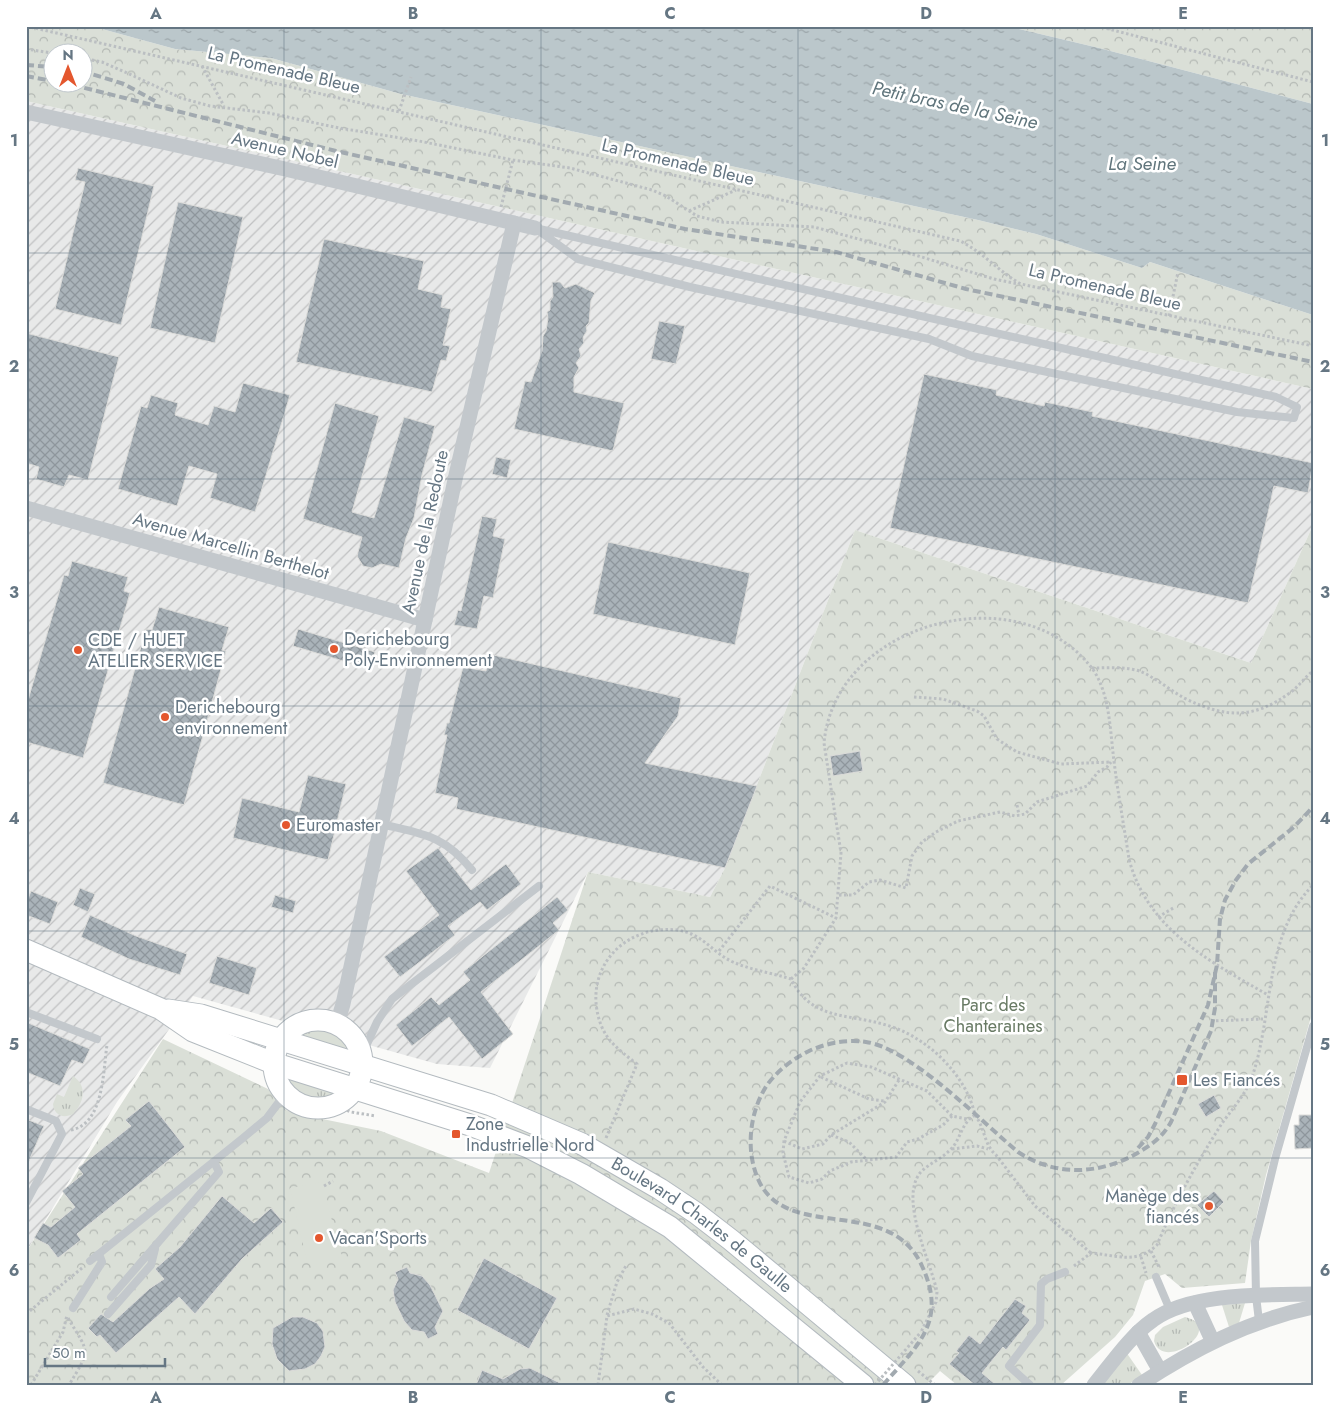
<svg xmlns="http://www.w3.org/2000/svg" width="1339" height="1411" viewBox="0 0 1339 1411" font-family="Jost,sans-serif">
<defs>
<pattern id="industrial-furrows" width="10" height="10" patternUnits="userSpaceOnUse" patternTransform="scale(1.25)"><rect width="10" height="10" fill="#e8e9e9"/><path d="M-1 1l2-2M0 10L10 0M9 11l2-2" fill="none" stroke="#c0c1c2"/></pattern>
<pattern id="grass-tufts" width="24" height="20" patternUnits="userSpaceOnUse" patternTransform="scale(1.25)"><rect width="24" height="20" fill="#dadfd7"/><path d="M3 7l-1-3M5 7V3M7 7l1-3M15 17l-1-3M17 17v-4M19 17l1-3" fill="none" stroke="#b4b9b4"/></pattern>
<pattern id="park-crowns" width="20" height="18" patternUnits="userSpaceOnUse" patternTransform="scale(1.25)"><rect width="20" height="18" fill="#dadfd7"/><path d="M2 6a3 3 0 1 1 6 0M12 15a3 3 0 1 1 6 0" fill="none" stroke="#b4b9b4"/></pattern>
<pattern id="water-ripples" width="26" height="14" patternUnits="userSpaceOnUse" patternTransform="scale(1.25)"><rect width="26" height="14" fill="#bbc7cb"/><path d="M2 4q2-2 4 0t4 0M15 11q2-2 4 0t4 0" fill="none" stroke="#9ca6aa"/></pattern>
<pattern id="building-cross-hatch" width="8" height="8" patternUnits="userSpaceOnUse" patternTransform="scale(1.25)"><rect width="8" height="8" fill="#aab3b9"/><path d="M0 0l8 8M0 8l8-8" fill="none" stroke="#8e969c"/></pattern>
</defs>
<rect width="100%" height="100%" fill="#fafaf8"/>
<polygon fill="url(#industrial-furrows)" points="26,101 1313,389 1313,525 1251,663 855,530 725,868 710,897 588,872 490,1068 437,1064 193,996 117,1102 26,1252"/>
<g fill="url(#grass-tufts)">
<path d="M310,1031C326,1030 342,1034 348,1050L299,1036Z"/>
<path d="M73,1076C88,1086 84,1103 73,1114C63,1119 54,1115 53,1104L57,1094L64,1097Z"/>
<path d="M285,1078L335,1093V1094C318,1104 291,1097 285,1078Z"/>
<polygon points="1245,1303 1239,1323 1229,1327 1222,1305"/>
<path d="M1185,1317C1227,1327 1163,1373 1154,1341L1155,1335L1163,1327Z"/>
<polygon points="1126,1352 1142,1375 1128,1385 1100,1385"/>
</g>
<g fill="url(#park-crowns)" fill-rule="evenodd">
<path d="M26,26H91L175,49L271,58L401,94L978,220L1036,234L1142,268L1150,262L1313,315V389L26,101ZM52,52H82V82H52Z"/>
<polygon points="1006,26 1313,26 1313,104 1099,48"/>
<polygon points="1313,525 1313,1010 1266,1175 1251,1241 1245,1283 1182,1288 1165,1274 1145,1281 1133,1315 1115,1337 1061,1385 957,1385 940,1371 926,1385 26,1385 26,1252 163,1039 268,1089 286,1110 303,1115 381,1131 489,1173 588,872 710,897 725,868 855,530 1251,663"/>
</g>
<polygon fill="#dadfd7" points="322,1182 329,1193 325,1195 342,1257 313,1265 307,1261 290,1188"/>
<polygon fill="url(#water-ripples)" points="91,26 1006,26 1099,48 1313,104 1313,315 1150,262 1142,268 1036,234 978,220 401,94 271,58 175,49"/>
<g fill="url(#building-cross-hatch)" stroke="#dcdcda">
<polygon points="78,168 154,186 121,325 55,309 85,182 75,180"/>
<polygon points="178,202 243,217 215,343 150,328"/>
<polygon points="324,239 424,261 418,289 443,295 441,307 451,309 443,345 450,346 446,361 441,360 432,392 296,362"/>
<polygon points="552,282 560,282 565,288 576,284 595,293 591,300 589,323 586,326 587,331 583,337 584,343 579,349 581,356 576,363 579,368 574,377 574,392 624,403 613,451 514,429 525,381 531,382 542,351 543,336 546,331 548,318 547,312 550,310 550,301 553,297"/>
<polygon points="659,321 685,326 676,364 651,359"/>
<polygon points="26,333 119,357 88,480 69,475 64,487 36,479 39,467 26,463"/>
<polygon points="924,374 997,390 996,395 1044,406 1045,402 1093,412 1092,416 1313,463 1308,493 1274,486 1248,603 890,528"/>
<polygon points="243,383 290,395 255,512 210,498 217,474 189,466 177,506 118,489 141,406 147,408 151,395 178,403 175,415 208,425 214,406 235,412"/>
<polygon points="335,403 379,416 352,512 374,518 404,417 435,426 422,475 414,518 406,538 399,568 381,564 372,568 363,566 357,556 362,537 303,519"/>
<polygon points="496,457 511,460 507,478 492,474"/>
<polygon points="482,516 497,519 493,536 505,539 493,598 484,596 477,629 454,625 458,610 461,611"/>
<polygon points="608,542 750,573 735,645 593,614"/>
<polygon points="72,561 128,577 124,591 130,593 83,758 26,742 26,707 64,575 68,576"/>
<polygon points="159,607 229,627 222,650 226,651 184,805 103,783 146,629 152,630"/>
<polygon points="298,629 375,652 370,669 293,646"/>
<polygon points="489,654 681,698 678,716 645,763 757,786 725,868 456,809 458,798 435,793 447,735 444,735 447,723 449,723 463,667 486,671"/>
<polygon points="860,751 863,771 833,776 830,756"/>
<polygon points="308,775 346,784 328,860 233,838 242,798 299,812"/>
<polygon points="438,848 471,890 506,864 521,884 487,910 480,902 448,926 455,935 400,977 384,957 439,915 406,871"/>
<polygon points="80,888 95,894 88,912 73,905"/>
<polygon points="31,891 58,902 50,924 26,915 26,904"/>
<polygon points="275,895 296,901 293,913 271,907"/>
<polygon points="557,897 568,910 553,923 559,930 481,992 513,1034 482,1059 449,1017 412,1046 396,1025 431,997 439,1005 470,980 463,972"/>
<polygon points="90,915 136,936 187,954 180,975 129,959 81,937"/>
<polygon points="217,956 257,968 249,995 209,983"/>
<polygon points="26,1022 90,1049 83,1064 72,1060 60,1086 26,1072"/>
<polygon points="1214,1095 1221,1108 1206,1117 1198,1104"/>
<polygon points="149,1101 185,1147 77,1234 81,1240 58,1258 48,1245 34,1238 43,1223 51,1227 75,1207 62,1191 83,1174 78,1168 131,1126 125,1120"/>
<polygon points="1299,1115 1313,1115 1313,1148 1295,1149 1294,1125 1299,1125"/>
<polygon points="26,1119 44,1126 26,1168"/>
<polygon points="1214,1191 1224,1202 1209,1217 1197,1205"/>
<polygon points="222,1196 254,1223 271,1208 283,1222 242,1259 195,1314 179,1297 116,1353 100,1335 97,1337 88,1328 101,1314 113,1322 149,1289 164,1279 155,1269 180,1247"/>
<polygon points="484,1258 557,1298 529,1349 457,1310"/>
<polygon points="407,1267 410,1273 422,1276 430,1285 443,1311 435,1327 438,1334 428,1339 424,1332 412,1330 404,1321 395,1302 393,1290 398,1279 395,1272"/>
<polygon points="1015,1299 1026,1306 1022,1313 1030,1320 1006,1350 1003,1347 982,1373 996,1385 975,1385 949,1364 959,1353 956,1351 969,1335 980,1344"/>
<polygon points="292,1317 303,1317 317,1323 323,1331 325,1347 321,1356 315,1364 305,1369 289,1371 277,1359 272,1344 273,1328"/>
<polygon points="530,1368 564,1385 476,1385 482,1370 503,1379 520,1369"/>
</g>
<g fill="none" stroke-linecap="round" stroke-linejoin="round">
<defs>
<g id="secondary">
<polyline points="26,950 161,1009 193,1031 273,1063 470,1125 528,1147 581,1174 670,1227 863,1385"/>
<path id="s1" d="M168,1010L201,1015L491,1105L582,1144L660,1189L696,1213L731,1240L905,1385"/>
<circle cx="318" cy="1064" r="44"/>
</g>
</defs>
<use href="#secondary" stroke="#b3babf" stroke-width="23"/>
<g stroke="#bbbfc2" stroke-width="3" stroke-dasharray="2.5 2.5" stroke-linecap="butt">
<path d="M26,26L960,241C983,252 999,272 1021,284L1313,346"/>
<polyline points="1097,26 1313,82"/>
<polyline points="26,49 52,53"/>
<polyline points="82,58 102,62 125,72 181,98 210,106 269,113 339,128 419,141 513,160 570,168 652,190 666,196 697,216 721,222 814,227 892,248 994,279 1018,284"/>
<polyline points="202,66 224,106"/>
<polyline points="399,111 411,77"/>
<polyline points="501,207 513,160"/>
<polyline points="689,211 736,190"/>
<polyline points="1169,316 1178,272"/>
<path d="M1092,668C1108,668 1127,666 1142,672C1157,679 1170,690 1184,698C1225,718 1253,720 1291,692C1299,686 1305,677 1313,671"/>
<polyline points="914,697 943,699 977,711 984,716 997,739 1017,752 1061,764 1111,762"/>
<polyline points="1017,805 1019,815"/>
<polyline points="839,895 853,895 869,882 880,880 906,888 912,856 922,842 936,832 958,821 1000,812 1015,816 1025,814 1037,802 1087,786 1098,772 1107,767 1111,762"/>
<polyline points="1158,917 1175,907"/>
<polyline points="719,951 770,886 836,918"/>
<path d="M791,979L804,968L836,918L841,853L824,743C835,622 1018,574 1091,667C1110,691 1110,731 1114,761C1118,794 1124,826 1129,859C1147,929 1209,961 1268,995"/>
<polyline points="1211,1021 1263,1019"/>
<polyline points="821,1077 869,1099 884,1101"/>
<polyline points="333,1105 351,1112 376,1116"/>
<path d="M975,1115C985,1128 984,1145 996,1155L1035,1206L1091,1253"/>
<polyline points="952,1116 943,1125 918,1139 907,1142 896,1157 851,1162 830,1171 822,1179 809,1183 789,1177 783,1153 784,1141 800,1102 820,1076 847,1063 871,1067 927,1091 952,1116 967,1119"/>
<path d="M71,1130C104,1124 103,1071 107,1045"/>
<polyline points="831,1135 849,1142 866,1159"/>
<path d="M606,1138L637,1064C623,1053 608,1043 601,1025C581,972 622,924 677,930C704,934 711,952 733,962C751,970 772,973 791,979C812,1021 847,1013 886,1025C926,1036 966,1074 975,1115C961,1123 961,1139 951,1149C942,1159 929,1163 920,1173C899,1200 931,1262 937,1292L936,1302L921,1332"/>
<polyline points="784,1141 802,1149 823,1144 831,1135 885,1102 899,1080"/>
<polyline points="952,1149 977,1146 988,1149"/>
<polyline points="324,1186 333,1181"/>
<polyline points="1151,1251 1159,1267"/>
<polyline points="1141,1257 1146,1273"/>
<path d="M1074,1266L1091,1253C1116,1255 1136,1265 1157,1245C1174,1204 1195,1166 1219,1128C1229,1112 1246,1095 1252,1077C1274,1014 1263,936 1313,885"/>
<polyline points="26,1314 82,1268"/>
<polyline points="607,1315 617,1282 627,1264"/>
<path d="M68,1318C90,1355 91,1348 69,1385"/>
<polyline points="918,1371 935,1385"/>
<polyline points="31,1385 63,1332 67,1315"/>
<polyline points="598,1385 607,1316 634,1309 652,1314 669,1323 703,1367 722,1385"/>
</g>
<g stroke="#c3c8cc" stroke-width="8">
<polygon points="535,228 1276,397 1297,407 1294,418 1237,412 972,356 929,339 690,287 578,259"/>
<path d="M381,824C423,834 444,835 472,870"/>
<polyline points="26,1012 97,1039"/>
<polyline points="361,1057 377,1022 392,999 539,886"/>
<polyline points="26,1109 56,1121 62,1134 26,1203"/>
<polyline points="90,1261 243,1138 267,1118 285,1094"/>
<polyline points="1156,1277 1170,1310"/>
<polyline points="111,1297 219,1172 214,1162"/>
<polyline points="73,1308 102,1262 99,1254"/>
<polyline points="108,1314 151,1265 155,1249"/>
<polyline points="1259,1321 1256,1296 1255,1241 1275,1159 1313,1026"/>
<polyline points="1030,1385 1009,1366 1040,1325 1041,1284 1047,1279 1065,1272"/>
</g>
<g stroke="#c3c8cc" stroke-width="15">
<polyline points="26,112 285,169 535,228"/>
<polyline points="26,508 425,620"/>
<polyline points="337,1024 343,1004 456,475 514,223"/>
<polyline points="1195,1303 1212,1340"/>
<polyline points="1138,1332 1160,1371"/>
<path d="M1094,1385C1112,1363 1130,1336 1153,1320C1191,1292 1267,1295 1313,1294"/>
<path d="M1139,1385C1194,1349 1248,1321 1313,1307"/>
</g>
<use href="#secondary" stroke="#fff" stroke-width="21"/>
<g stroke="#a2aab0" stroke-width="4" stroke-dasharray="8 4" stroke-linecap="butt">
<polyline points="26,65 52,67"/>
<polyline points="82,71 124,84 155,101"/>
<polyline points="26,76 52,81"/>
<polyline points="61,82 336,151 685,229 836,252 966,289 1313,362"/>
<polyline points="1138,1148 1148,1137 1155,1124 1208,1005 1217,965 1220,919 1225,900 1236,880 1248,864 1294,827 1313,807"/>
<path d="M883,1385C917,1346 948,1322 922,1266C889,1193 786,1244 758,1179C745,1149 750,1111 767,1085C778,1070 794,1058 811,1050C828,1043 847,1039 866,1042C910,1048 982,1122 1018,1152C1055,1176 1096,1175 1134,1155C1150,1146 1162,1138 1171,1122L1211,1031L1215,1008V972"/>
</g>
<polyline stroke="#bbbfc2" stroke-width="3" stroke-dasharray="2.5 2.5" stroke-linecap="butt" points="875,1385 921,1332"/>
</g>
<path fill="none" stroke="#657683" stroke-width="1" stroke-opacity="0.55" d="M284,26V1385M541,26V1385M798,26V1385M1055,26V1385M26,253H1313M26,479H1313M26,706H1313M26,931H1313M26,1158H1313"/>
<g fill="#e4572e" stroke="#fff" stroke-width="2">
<circle cx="334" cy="649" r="5"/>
<circle cx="78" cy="650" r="5"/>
<circle cx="165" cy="717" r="5"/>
<circle cx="286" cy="825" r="5"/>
<rect x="1176" y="1074" width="12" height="12" rx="2.5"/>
<rect x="451" y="1129" width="10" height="10" rx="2.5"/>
<circle cx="1209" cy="1206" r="5"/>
<circle cx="319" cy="1238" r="5"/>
</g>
<g text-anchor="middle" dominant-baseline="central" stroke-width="5" stroke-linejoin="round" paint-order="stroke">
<g font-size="18" fill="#657683" stroke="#fff">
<text transform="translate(284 70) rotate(13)">La Promenade Bleue</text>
<text transform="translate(285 150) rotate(13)">Avenue Nobel</text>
<text transform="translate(678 162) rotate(13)">La Promenade Bleue</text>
<text transform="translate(1105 287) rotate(13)">La Promenade Bleue</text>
<text transform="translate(425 532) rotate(-78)">Avenue de la Redoute</text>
<text transform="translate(231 546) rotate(16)">Avenue Marcellin Berthelot</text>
<text stroke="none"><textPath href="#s1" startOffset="581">Boulevard Charles de Gaulle</textPath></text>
</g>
<g font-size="18" fill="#657683" stroke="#fff" text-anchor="start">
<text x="344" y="639">Derichebourg<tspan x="344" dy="21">Poly-Environnement</tspan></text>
<text x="88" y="640">CDE / HUET<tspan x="88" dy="21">ATELIER SERVICE</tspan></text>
<text x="175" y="707">Derichebourg<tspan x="175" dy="21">environnement</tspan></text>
<text x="296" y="825">Euromaster</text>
<text x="1193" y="1080">Les Fiancés</text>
<text x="466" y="1124">Zone<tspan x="466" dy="21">Industrielle Nord</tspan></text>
<text x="1199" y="1196" text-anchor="end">Manège des<tspan x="1199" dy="21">fiancés</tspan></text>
<text x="329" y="1238">Vacan'Sports</text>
</g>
<g font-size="18" fill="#687a64" stroke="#fff">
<text x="993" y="1005">Parc des<tspan x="993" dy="21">Chanteraines</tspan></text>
</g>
<g font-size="19" font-style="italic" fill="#60757c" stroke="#fff">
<text transform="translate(955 105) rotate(12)">Petit bras de la Seine</text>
<text x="1142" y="163">La Seine</text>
</g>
</g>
<rect width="1339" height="1411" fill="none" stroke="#ffffff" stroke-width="55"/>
<g transform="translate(68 68)"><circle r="24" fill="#ffffff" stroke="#c1c8cd"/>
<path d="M0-4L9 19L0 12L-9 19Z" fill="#e4572e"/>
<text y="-8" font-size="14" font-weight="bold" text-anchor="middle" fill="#657683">N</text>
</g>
<path d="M45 1358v8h120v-8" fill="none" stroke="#657683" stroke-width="2.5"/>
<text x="52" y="1358" font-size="15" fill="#657683" stroke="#ffffff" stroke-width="4" paint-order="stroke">50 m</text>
<rect x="28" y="28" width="1284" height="1356" fill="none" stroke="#657683" stroke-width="2"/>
<g font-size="16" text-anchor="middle" font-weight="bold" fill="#657683">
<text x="156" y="19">A</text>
<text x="413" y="19">B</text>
<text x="670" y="19">C</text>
<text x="926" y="19">D</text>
<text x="1183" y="19">E</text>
<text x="14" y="146">1</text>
<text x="1325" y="146">1</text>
<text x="14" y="372">2</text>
<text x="1325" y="372">2</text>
<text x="14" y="598">3</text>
<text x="1325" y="598">3</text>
<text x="14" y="824">4</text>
<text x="1325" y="824">4</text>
<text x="14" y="1050">5</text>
<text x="1325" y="1050">5</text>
<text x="14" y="1276">6</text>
<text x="1325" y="1276">6</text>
<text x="156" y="1403">A</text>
<text x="413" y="1403">B</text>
<text x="670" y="1403">C</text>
<text x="926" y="1403">D</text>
<text x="1183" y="1403">E</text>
</g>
</svg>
